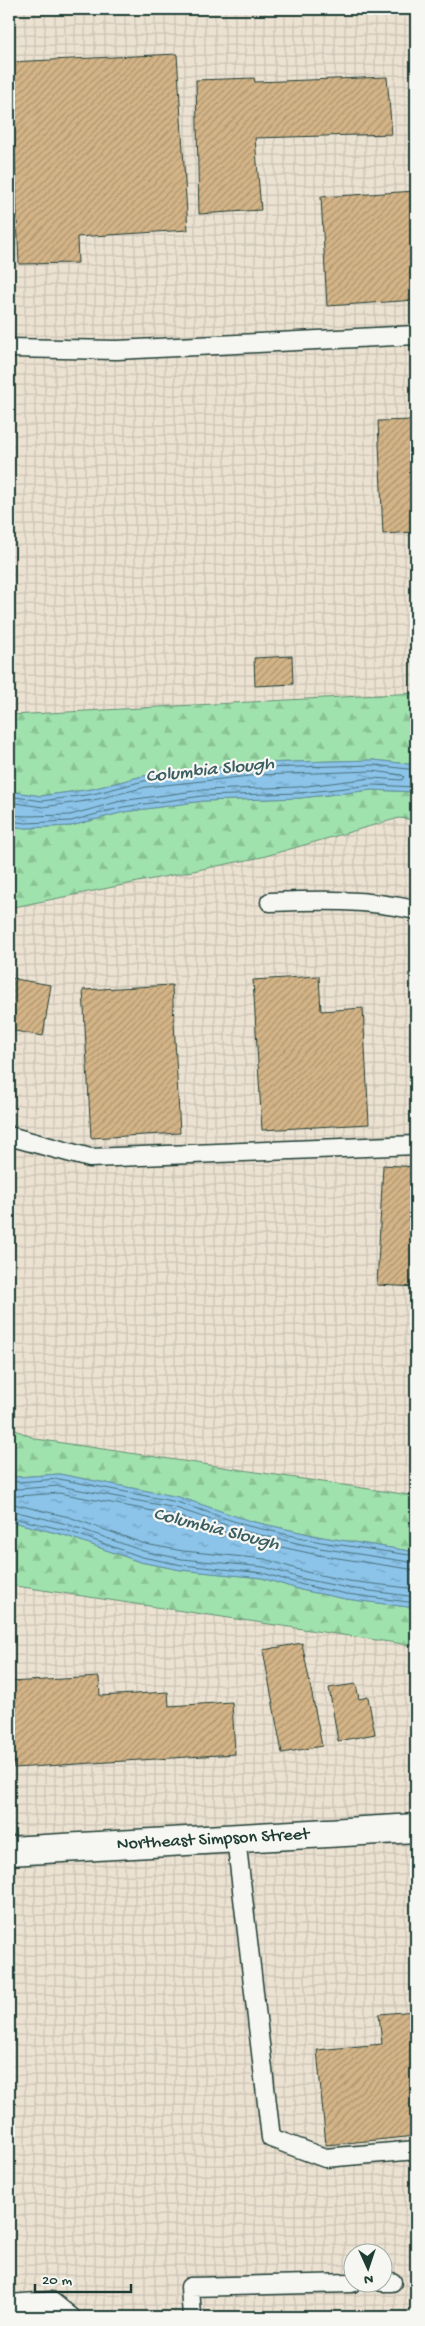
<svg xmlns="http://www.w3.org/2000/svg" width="425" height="2326" viewBox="0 0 425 2326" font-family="'Gochi Hand',sans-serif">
<defs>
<pattern id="industrial-grid" width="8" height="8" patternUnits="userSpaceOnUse" patternTransform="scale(1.25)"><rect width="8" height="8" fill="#ece2d2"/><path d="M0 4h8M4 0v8" fill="none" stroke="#cac3b5"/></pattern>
<pattern id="forest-firs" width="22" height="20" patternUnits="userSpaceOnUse" patternTransform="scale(1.25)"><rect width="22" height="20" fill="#a0e2ad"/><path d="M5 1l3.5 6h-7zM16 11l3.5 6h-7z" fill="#89c395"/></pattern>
<pattern id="water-ripples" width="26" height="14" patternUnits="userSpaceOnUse" patternTransform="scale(1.25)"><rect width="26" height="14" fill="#8bc3e9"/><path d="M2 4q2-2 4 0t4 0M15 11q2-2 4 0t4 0" fill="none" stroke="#71a0be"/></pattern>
<pattern id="building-hatch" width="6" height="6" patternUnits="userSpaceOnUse" patternTransform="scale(1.25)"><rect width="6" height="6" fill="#d4b487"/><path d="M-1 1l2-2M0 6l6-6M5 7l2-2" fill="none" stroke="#ab946f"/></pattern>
</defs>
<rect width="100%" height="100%" fill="#f6f6f2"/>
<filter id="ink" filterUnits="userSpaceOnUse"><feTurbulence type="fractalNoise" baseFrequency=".02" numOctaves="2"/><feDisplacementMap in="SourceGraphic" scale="10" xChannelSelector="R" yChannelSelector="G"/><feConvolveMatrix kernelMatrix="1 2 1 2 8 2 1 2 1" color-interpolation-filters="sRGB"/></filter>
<g filter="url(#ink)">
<g fill="url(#industrial-grid)" fill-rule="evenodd">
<polygon points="9,9 416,9 416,693 12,715 9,712"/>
<polygon points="399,818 416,820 416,1496 36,1439 9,1427 9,908 262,857"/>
<path d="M9,1585L416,1646V2317H9ZM352,2254H382V2284H352Z"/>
</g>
<g fill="url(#forest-firs)" stroke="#609070">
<polygon points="416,693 416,765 374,760 258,763 143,776 92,789 41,796 9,791 9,712 12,715"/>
<polygon points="372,790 416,792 416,820 399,818 262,857 9,908 9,826 26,828 71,826 124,812 203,801 300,798"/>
<polygon points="9,1427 36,1439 416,1496 416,1552 322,1537 250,1521 179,1497 59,1474 18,1477 9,1475"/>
<polygon points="9,1521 64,1535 140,1562 181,1570 262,1578 301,1590 346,1599 416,1608 416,1646 9,1585"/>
</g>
<g fill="url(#water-ripples)" stroke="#608da1">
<polygon points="374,760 416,765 416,792 372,790 300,798 203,801 124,812 71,826 26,828 9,826 9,791 41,796 92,789 143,776 258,763"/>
<polygon points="59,1474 179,1497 250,1521 322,1537 416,1552 416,1608 346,1599 301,1590 262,1578 181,1570 140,1562 64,1535 9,1521 9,1475 18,1477"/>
</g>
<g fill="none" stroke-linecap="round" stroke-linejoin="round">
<g stroke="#4a737c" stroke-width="1">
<polyline points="9,796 42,801 93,794 144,781 259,768 374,765 416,770"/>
<polyline points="9,802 43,807 94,800 146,787 259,775 373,771 402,775 404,777 402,780 371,778 299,787 202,790 121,801 70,815 26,816 9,815"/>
<polyline points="9,821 26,823 71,821 123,807 202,796 300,793 372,785 416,787"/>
<polyline points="9,1481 18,1482 59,1479 177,1502 248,1526 321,1542 416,1556"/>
<polyline points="9,1487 18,1489 59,1486 176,1508 247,1532 320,1548 416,1563"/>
<polyline points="9,1495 18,1496 59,1493 174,1515 245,1539 318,1555 416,1570"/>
<polyline points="9,1503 69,1517 145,1544 183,1551 265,1559 306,1572 349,1581 416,1589"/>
<polyline points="9,1510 67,1524 143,1551 182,1559 264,1567 304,1579 348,1588 416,1597"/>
<polyline points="9,1517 65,1530 142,1557 182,1565 263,1573 303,1585 347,1594 416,1603"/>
</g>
</g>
<g fill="url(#building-hatch)" stroke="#1f3d34">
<polygon points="177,54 188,230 77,237 78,263 19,264 13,119 9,120 9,62"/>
<polygon points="387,77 392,134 255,138 261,210 199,214 196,80 254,78 255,82"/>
<polygon points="416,191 416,300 327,306 321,197"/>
<polygon points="416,420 416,532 383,534 378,421"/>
<polygon points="292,656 293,684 255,686 254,658"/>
<polygon points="319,976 321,1011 363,1008 369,1124 262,1130 253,980"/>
<polygon points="9,978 51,985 43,1036 9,1030"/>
<polygon points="172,985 180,1133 91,1138 83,990"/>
<polygon points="383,1165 416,1167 416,1287 377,1285"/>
<polygon points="302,1643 322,1746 282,1753 263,1650"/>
<polygon points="99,1677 100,1696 168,1692 169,1706 232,1702 235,1754 14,1768 9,1682"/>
<polygon points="356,1684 359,1699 368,1697 375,1734 338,1741 329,1688"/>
<polygon points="416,2011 416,2136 326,2145 317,2050 382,2044 379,2014"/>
</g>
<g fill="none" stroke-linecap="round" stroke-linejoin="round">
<defs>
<g id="lane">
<polyline points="9,348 117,350 416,335"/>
<path d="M270,902C323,900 364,899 416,910"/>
<polyline points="9,1136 90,1158 416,1145"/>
<polyline points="236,1838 271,2138 325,2158 416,2150"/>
<polyline points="382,2282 392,2282"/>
<polyline points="9,2304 51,2301 71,2317"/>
<polyline points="192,2317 190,2287 352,2283"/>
</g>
<polyline id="street" points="9,1851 416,1828"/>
</defs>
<use href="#lane" stroke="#1f3d34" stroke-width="21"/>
<use href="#street" stroke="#1f3d34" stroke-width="31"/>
<use href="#lane" stroke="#f6f6f2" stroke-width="18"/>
<use href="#street" stroke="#f6f6f2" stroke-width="28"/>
</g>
</g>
<g text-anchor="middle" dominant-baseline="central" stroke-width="4.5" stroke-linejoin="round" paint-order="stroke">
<g font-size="18" fill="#1f3d34" stroke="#f6f6f2">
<text transform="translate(213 1840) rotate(-3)">Northeast Simpson Street</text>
</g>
<g font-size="19" font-style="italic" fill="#3a5e61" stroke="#f6f6f2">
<text transform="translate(210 771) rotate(-6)">Columbia Slough</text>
<text transform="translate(216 1530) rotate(14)">Columbia Slough</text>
</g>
</g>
<rect width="425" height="2326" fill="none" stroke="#f6f6f2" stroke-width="30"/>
<rect x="15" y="15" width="395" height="2296" fill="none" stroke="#1f3d34" stroke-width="2" filter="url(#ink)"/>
<g transform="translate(368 2268) rotate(177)"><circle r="24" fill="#f6f6f2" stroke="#a0aca6"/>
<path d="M0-4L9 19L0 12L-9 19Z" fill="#1f3d34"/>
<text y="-8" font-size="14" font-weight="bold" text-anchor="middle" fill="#1f3d34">N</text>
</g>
<path d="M35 2284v8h96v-8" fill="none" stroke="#1f3d34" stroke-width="2.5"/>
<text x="42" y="2284" font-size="15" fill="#1f3d34" stroke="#f6f6f2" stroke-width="4" paint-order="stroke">20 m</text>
</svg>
